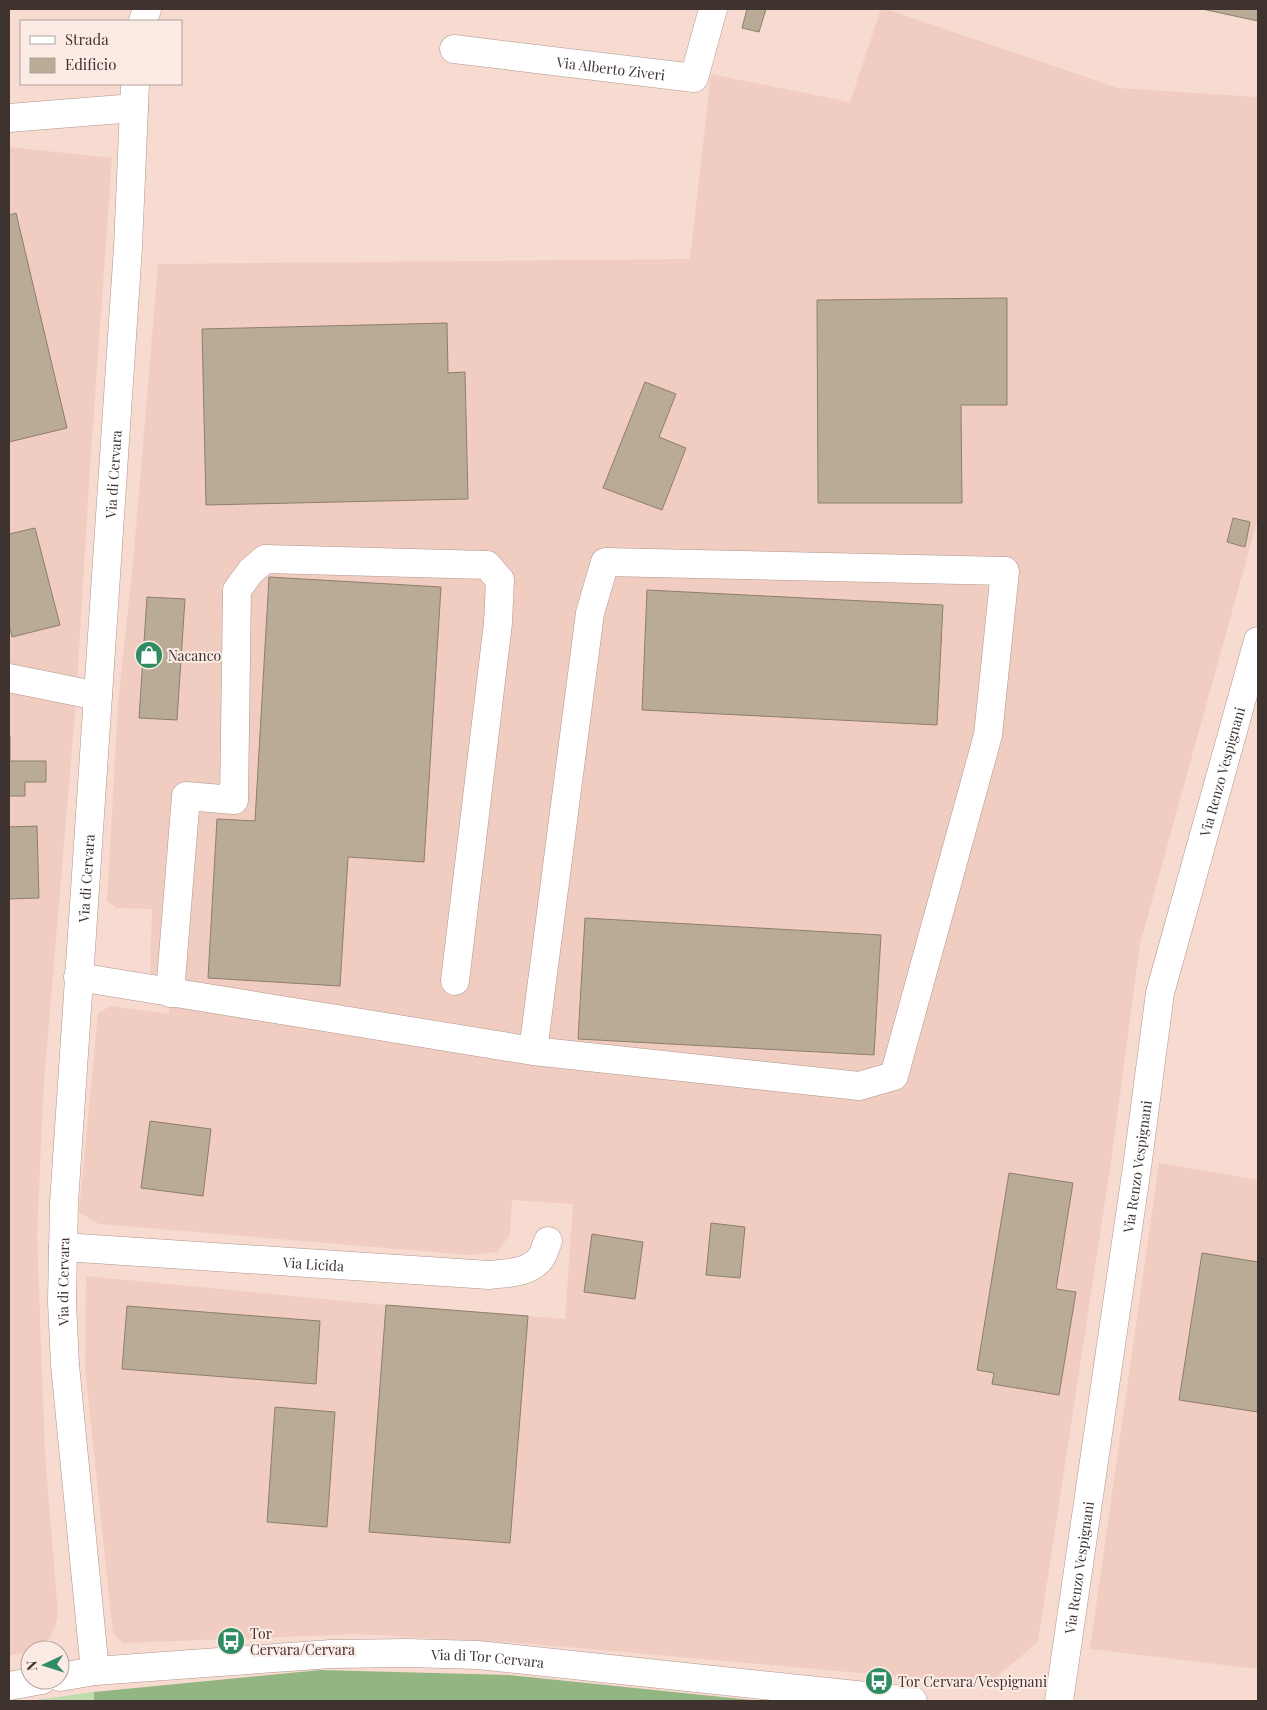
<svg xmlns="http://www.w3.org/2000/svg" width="1267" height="1710" viewBox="0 0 1267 1710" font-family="'Playfair Display',serif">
<rect width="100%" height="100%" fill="#f7dbd1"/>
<g fill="#f0cdc0">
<polygon points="881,9 886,9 1118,88 1258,97 1258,518 1140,944 1111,1162 1038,1642 994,1679 973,1683 533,1644 357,1634 123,1643 113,1634 85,1368 86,1276 386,1305 565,1319 573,1204 512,1200 510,1235 497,1252 470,1255 99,1224 79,1212 98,1013 111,1006 169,1014 171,976 150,974 152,909 116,908 107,901 118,704 134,552 158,264 690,259 711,74 850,102"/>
<polygon points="9,147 112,158 90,467 76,702 44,1081 37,1234 45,1453 58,1615 55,1627 49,1639 36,1649 9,1656"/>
<polygon points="1159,1163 1258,1180 1258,1669 1090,1649"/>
</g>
<polygon fill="#bddeac" points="94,1692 94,1701 29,1701"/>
<polygon fill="#92b581" points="320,1670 509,1675 761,1701 94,1701 94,1692"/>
<g fill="#baab96" stroke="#8d7e6a">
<polygon points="747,9 766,9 759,32 742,28"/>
<polygon points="1202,9 1258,9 1258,21"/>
<polygon points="16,213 67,428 9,442 9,215"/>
<polygon points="1007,298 1007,405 961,405 962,503 818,503 817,300"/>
<polygon points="447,323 448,373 465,372 468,499 206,505 202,329"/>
<polygon points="645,382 676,394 659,437 686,448 662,510 603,488"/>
<polygon points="1233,518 1250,522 1245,547 1227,542"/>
<polygon points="35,528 60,625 12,637 9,624 9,534"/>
<polygon points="269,577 441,587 424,862 348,857 340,986 208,978 217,819 255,821"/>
<polygon points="647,590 943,605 937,725 642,710"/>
<polygon points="147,597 185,599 177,720 139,718"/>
<polygon points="9,736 10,736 10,761 46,761 46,782 25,782 25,796 9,796"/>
<polygon points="37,826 39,898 9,899 9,827"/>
<polygon points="585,918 881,935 874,1055 578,1039"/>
<polygon points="150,1121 211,1129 203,1196 141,1188"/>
<polygon points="1009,1173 1073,1183 1056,1289 1076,1292 1059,1395 992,1384 994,1373 977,1370"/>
<polygon points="711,1223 745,1227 740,1278 706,1275"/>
<polygon points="592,1234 643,1242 635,1299 584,1292"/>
<polygon points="1202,1253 1258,1262 1258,1412 1179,1400"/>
<polygon points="386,1305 528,1316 510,1543 369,1532"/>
<polygon points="127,1306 320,1321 316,1384 122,1369"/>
<polygon points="275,1407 335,1412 327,1527 267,1522"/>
</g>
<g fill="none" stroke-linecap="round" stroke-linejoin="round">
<defs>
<g id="minor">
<polyline points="143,21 147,9"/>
<path id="s1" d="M454,49L694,78L713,9"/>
<polyline points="9,118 134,108"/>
<polyline points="9,678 98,696"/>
<polyline points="78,977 533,1051 859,1086 894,1076 988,735 1005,571 605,562 590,613 533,1051"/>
<polyline points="170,993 186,796 234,800 237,590 251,571 265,559 487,565 500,580 498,623 455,981"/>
<path id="s2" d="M63,1247L489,1275C506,1273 527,1274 540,1259C544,1255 545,1247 548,1241"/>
<path id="s3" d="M95,1671L65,1365L62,1302L64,1203L128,247L135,84"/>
<path id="s4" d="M60,1677L95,1671L331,1654L408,1653L478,1655L913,1701"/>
<polyline points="9,1686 42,1680"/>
<path id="s5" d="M1059,1701L1138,1160L1160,993L1258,641"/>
</g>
</defs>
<use href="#minor" stroke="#b0958c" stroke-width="29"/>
<use href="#minor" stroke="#fff" stroke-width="28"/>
</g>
<defs>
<symbol id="shop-disc" viewBox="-11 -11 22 22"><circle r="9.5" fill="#308c63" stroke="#fcebe4"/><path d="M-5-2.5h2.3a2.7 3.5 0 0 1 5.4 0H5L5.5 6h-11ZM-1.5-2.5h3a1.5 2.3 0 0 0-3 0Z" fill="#fff"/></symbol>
<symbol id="bus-disc" viewBox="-11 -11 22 22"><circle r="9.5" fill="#308c63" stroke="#fcebe4"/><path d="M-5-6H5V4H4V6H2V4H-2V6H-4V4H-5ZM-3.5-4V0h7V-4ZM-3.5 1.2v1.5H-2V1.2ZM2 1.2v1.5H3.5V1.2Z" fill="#fff"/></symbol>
</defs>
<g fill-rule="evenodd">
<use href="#shop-disc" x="133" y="639" width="32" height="32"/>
<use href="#bus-disc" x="215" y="1625" width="32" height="32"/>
<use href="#bus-disc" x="863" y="1665" width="32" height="32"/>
</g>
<g text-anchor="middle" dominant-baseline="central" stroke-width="4" stroke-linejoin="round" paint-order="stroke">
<g font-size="14" fill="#3f3330" stroke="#fcebe4">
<text stroke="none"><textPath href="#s1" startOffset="158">Via Alberto Ziveri</textPath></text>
<text stroke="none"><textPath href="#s3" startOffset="1200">Via di Cervara</textPath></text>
<text stroke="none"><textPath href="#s5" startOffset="945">Via Renzo Vespignani</textPath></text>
<text stroke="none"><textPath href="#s3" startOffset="795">Via di Cervara</textPath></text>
<text stroke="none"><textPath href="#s5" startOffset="540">Via Renzo Vespignani</textPath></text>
<text stroke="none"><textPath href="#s2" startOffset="251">Via Licida</textPath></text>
<text stroke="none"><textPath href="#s3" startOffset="391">Via di Cervara</textPath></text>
<text stroke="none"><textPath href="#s5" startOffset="135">Via Renzo Vespignani</textPath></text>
<text stroke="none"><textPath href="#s4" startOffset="429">Via di Tor Cervara</textPath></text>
</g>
<g font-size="14" fill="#3f3330" stroke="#fcebe4" text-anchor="start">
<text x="168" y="655">Nacanco</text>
<text x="250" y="1633">Tor<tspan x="250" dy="16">Cervara/Cervara</tspan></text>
<text x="898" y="1681">Tor Cervara/Vespignani</text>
</g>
</g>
<rect width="1267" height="1710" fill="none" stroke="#3f3330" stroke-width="20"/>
<rect x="20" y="20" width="162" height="65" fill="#fcebe4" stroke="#b0a19c"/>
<rect x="30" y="36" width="25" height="8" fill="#ffffff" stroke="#b0a19c"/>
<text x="65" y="45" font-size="15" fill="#3f3330">Strada</text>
<rect x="30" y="58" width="25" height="15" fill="#baab96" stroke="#b0a19c"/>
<text x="65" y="70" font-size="15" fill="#3f3330">Edificio</text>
<g transform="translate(45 1665) rotate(266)"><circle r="24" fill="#fcebe4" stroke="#b0a19c"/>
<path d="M0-4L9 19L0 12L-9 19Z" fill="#308c63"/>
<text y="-8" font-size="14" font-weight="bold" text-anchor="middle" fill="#3f3330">N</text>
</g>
</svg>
